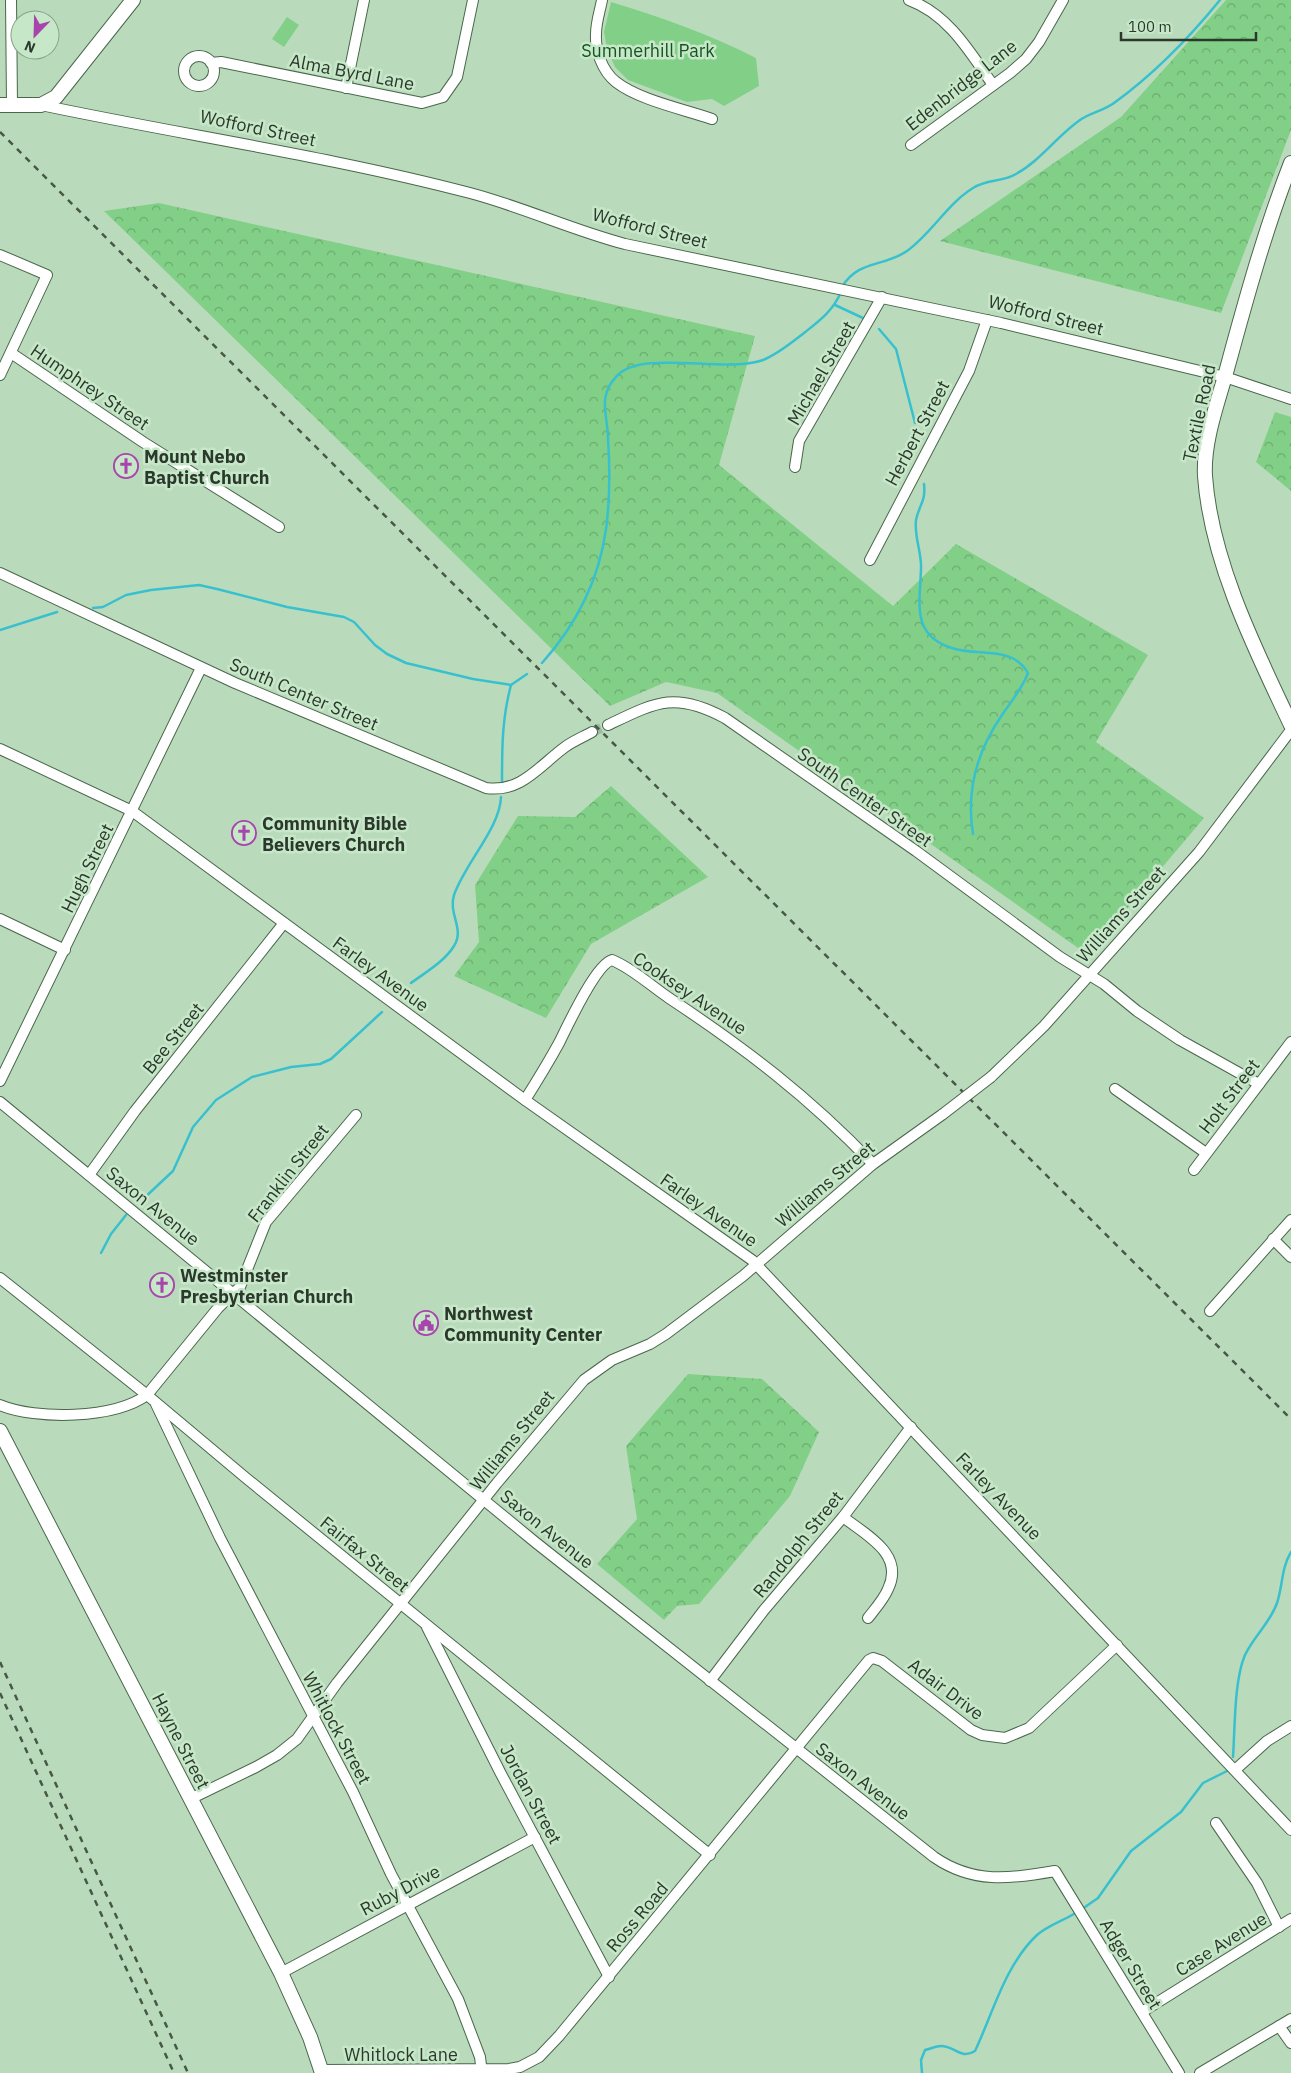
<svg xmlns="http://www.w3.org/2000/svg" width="1291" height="2073" viewBox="0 0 1291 2073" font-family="'IBM Plex Sans',sans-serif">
<defs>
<pattern id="forest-crowns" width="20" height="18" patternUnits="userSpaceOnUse" patternTransform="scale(1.25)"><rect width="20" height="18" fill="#82d088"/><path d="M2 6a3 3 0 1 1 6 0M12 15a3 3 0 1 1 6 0" fill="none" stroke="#6baa6f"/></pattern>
</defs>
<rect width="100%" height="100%" fill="#badbbb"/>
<g fill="url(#forest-crowns)">
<polygon points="1226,0 1291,0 1291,130 1221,313 940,241 1121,117"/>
<polygon points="159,203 755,336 719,465 893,606 956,544 1148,655 1096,742 1204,818 1088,955 717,693 666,682 610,706 104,211"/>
<polygon points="1275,412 1291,417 1291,491 1256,462"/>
<polygon points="611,786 708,877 591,944 546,1018 454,976 479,942 475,885 518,816 575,817"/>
<polygon points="688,1374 762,1379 819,1432 790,1496 699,1604 677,1606 664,1620 597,1564 637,1519 626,1446"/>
</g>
<g fill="#82d088">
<path d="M611,2C661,17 709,34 756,58L759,86L724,106L712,99L687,102L628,80L615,67L607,49L604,32Z"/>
<polygon points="287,17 299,25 284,47 272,39"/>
</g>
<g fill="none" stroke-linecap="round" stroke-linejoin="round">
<g stroke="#38c0cf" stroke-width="2.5">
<path d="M842,287C858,260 884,267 907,251C932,233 947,204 973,188C986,179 1003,182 1016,174C1040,161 1057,136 1080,120C1090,113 1103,111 1114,103C1153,75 1189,38 1220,0"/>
<polyline points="835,305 863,318"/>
<polyline points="879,329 896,349 915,423"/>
<path d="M924,484C926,502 919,505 916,520C914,537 922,553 921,569C920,604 911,635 952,648C979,657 1012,645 1028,673C1022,689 1012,700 1002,715C977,751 966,791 973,834"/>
<polyline points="93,608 103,607 126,595 151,590 199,585 217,589 287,607 344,617 354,622 375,645 387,654 406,663 473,679 511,685"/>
<polyline points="0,630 57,612"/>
<path d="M542,663C576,625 599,580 606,529C610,499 610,468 608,438C608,426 604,412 605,400C606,392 610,383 616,377C640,348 725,374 763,360C778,354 791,343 804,333C819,321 833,311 841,292"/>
<path d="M502,782C502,748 502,718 511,685L527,674"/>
<path d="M411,983C426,972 444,962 454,946C465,929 448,914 454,895C465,863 500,828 501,797"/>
<polyline points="141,1201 173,1171 193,1127 216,1100 252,1077 291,1067 320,1064 331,1059 382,1012"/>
<polyline points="101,1253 111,1234 126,1215"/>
<path d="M1233,1757C1235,1729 1234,1680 1245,1655C1254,1636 1270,1623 1277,1603C1283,1585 1281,1569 1291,1552"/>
<polyline points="1085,1907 1098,1898 1131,1851 1181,1812 1203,1783 1229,1770"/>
<path d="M922,2073L921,2060L925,2050C930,2049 936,2046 941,2046C955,2046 961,2060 975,2051C993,2013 1005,1965 1037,1935C1047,1926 1062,1921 1074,1914"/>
</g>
<polyline stroke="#9dba9e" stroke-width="10" stroke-dasharray="10 5" stroke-linecap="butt" points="592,732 608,725"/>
<defs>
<g id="street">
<polyline points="11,0 12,105"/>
<path d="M602,0C600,11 596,22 596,34C595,50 602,71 616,82C639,100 683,109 712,119"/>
<path d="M909,0C948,14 970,52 993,85"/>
<circle cx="199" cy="71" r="15"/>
<polyline points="211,63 221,62 422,103 443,97 457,77 473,0"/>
<polyline points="346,88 364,0"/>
<path d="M41,105C183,135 329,156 470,193C523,207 572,230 625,244L1001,323L1225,377L1291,399"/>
<polyline points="911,145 1010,73 1026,59 1039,42 1063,0"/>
<polyline points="0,255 47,275 0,375"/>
<polyline points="11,353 143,442 279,527"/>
<polyline points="795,467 799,441 882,297"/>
<polyline points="870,560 969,371 987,320"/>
<path d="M0,573L235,683L486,788C521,793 539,766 565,747C573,741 583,737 592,732"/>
<path d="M608,725C656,702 675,691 725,718L916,851L1060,957L1104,984L1137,1011L1180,1040L1259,1084"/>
<polyline points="0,749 132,811 525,1100 752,1260 1291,1830"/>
<polyline points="0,919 65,950"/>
<polyline points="991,1077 1044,1026 1199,852 1291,730"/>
<polyline points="0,1081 201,668"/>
<polyline points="1115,1089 1206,1153"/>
<path d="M525,1100C537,1081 548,1063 559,1043C567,1027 596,964 612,960C632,968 651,986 669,998C746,1049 809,1097 873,1164"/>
<path d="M0,1102L535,1542L934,1857C973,1884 1010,1879 1055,1871L1179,2073"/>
<polyline points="1194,1170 1291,1042"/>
<polyline points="89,1175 135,1111 284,923"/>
<polyline points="1273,1239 1291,1257"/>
<polyline points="0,1278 147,1395 246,1478 710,1855"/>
<polyline points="1210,1311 1291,1220"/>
<polyline points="156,1404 220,1538 353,1792 391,1874 458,1999 480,2057 482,2073"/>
<path d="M0,1405C36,1420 114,1419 147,1395L218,1308L240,1287L266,1222L356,1115"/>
<path d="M843,1517C866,1535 905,1554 888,1589C884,1599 875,1609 868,1618"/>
<polyline points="427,1627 500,1772 609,1977"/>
<polyline points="710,1681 764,1610 843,1517 911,1427"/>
<polyline points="1235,1770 1267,1741 1291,1726"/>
<polyline points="190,1799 256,1767 277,1755 297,1739 337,1683 497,1483 584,1380 612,1360 650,1344 666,1334 743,1276 873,1164 943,1114"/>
<polyline points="1216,1823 1257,1883 1279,1927"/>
<polyline points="281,1973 535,1837"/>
<polyline points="1142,2012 1291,1919"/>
<polyline points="1279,2026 1291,2043"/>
<polyline points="321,2070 509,2069 520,2067 539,2057 559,2036 869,1660 873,1658 882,1661 971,1730 982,1735 1005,1738 1029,1728 1117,1645"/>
<polyline points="1200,2073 1291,2019"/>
</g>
<g id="secondary">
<polyline points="0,105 41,105 56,97 133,0"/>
<path d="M1291,163C1265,230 1246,299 1227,369C1218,402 1203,441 1205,476C1211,561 1255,649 1291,725"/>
<polyline points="0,1431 281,1973 310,2037 322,2073"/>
</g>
</defs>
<use href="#street" stroke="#4a674c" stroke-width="12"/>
<use href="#secondary" stroke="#4a674c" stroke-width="16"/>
<use href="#street" stroke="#fff" stroke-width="10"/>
<use href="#secondary" stroke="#fff" stroke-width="14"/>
<g stroke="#475748" stroke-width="2.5" stroke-dasharray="6 6" stroke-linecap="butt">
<polyline points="0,132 1291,1419"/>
<polyline points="0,1662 188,2073"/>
<polyline points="0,1693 174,2073"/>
</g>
<defs>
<polyline id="street-bridge" points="943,1114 991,1077"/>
</defs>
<use href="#street-bridge" stroke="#4a674c" stroke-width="12" stroke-linecap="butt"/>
<use href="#street-bridge" stroke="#fff" stroke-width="10"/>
</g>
<defs>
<symbol id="church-ring" viewBox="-11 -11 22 22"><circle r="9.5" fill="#c7e8c8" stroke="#a845ac" stroke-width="1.5"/><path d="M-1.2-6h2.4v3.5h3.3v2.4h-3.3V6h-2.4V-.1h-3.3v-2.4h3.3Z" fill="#a845ac"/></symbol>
<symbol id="civic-ring" viewBox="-11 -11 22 22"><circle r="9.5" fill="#c7e8c8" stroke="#a845ac" stroke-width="1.5"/><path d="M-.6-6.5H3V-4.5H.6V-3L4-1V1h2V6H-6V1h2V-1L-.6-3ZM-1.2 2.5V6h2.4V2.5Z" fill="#a845ac"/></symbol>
</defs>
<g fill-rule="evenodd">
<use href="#church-ring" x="112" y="452" width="28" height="28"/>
<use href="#church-ring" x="230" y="819" width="28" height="28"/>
<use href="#church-ring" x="148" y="1271" width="28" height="28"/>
<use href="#civic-ring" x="412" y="1309" width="28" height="28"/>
</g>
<g text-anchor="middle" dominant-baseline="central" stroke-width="5" stroke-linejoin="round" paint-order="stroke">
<g font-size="18" fill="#155420" stroke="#c7e8c8">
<text x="648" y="50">Summerhill Park</text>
</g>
<g font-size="18" fill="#2b382c" stroke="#c7e8c8">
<text transform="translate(352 72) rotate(11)">Alma Byrd Lane</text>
<text transform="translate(961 85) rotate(-38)">Edenbridge Lane</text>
<text transform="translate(258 128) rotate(12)">Wofford Street</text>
<text transform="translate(650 228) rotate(14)">Wofford Street</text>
<text transform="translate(1046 315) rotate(14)">Wofford Street</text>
<text transform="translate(821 373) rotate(-60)">Michael Street</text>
<text transform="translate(90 387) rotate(34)">Humphrey Street</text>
<text transform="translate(1199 413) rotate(-78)">Textile Road</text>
<text transform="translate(917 433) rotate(-62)">Herbert Street</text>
<text transform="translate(304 694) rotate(23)">South Center Street</text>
<text transform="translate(865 797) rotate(35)">South Center Street</text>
<text transform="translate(87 868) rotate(-64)">Hugh Street</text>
<text transform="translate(1121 914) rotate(-48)">Williams Street</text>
<text transform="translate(381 974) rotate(36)">Farley Avenue</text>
<text transform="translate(690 993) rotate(34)">Cooksey Avenue</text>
<text transform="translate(173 1038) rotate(-51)">Bee Street</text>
<text transform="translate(1229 1096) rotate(-53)">Holt Street</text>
<text transform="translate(288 1173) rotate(-52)">Franklin Street</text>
<text transform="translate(825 1184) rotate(-40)">Williams Street</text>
<text transform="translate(153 1206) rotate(39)">Saxon Avenue</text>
<text transform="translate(709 1210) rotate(35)">Farley Avenue</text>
<text transform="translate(512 1440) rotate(-51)">Williams Street</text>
<text transform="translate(999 1496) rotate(46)">Farley Avenue</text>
<text transform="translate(547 1529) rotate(39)">Saxon Avenue</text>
<text transform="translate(798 1544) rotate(-51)">Randolph Street</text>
<text transform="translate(365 1554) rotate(39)">Fairfax Street</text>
<text transform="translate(946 1689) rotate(37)">Adair Drive</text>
<text transform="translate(337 1728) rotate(62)">Whitlock Street</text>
<text transform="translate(181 1741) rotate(63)">Hayne Street</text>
<text transform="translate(863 1781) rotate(38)">Saxon Avenue</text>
<text transform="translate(531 1794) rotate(62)">Jordan Street</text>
<text transform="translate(400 1890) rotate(-28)">Ruby Drive</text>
<text transform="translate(637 1917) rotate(-50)">Ross Road</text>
<text transform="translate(1221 1944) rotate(-32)">Case Avenue</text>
<text transform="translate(1131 1964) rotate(59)">Adger Street</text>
<text x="401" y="2054">Whitlock Lane</text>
</g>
<g font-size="18" font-weight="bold" fill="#2b382c" stroke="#c7e8c8" text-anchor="start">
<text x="144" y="456">Mount Nebo<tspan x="144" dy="21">Baptist Church</tspan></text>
<text x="262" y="823">Community Bible<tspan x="262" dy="21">Believers Church</tspan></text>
<text x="180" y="1275">Westminster<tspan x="180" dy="21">Presbyterian Church</tspan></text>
<text x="444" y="1313">Northwest<tspan x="444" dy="21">Community Center</tspan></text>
</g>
</g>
<g transform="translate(35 35) rotate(203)"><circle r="24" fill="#c7e8c8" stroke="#89a28a"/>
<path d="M0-4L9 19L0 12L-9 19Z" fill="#a845ac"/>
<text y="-8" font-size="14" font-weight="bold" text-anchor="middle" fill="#2b382c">N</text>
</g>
<path d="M1121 32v8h135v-8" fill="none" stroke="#2b382c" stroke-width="2.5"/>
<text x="1128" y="32" font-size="15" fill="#2b382c" stroke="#c7e8c8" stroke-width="4" paint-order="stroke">100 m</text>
</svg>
